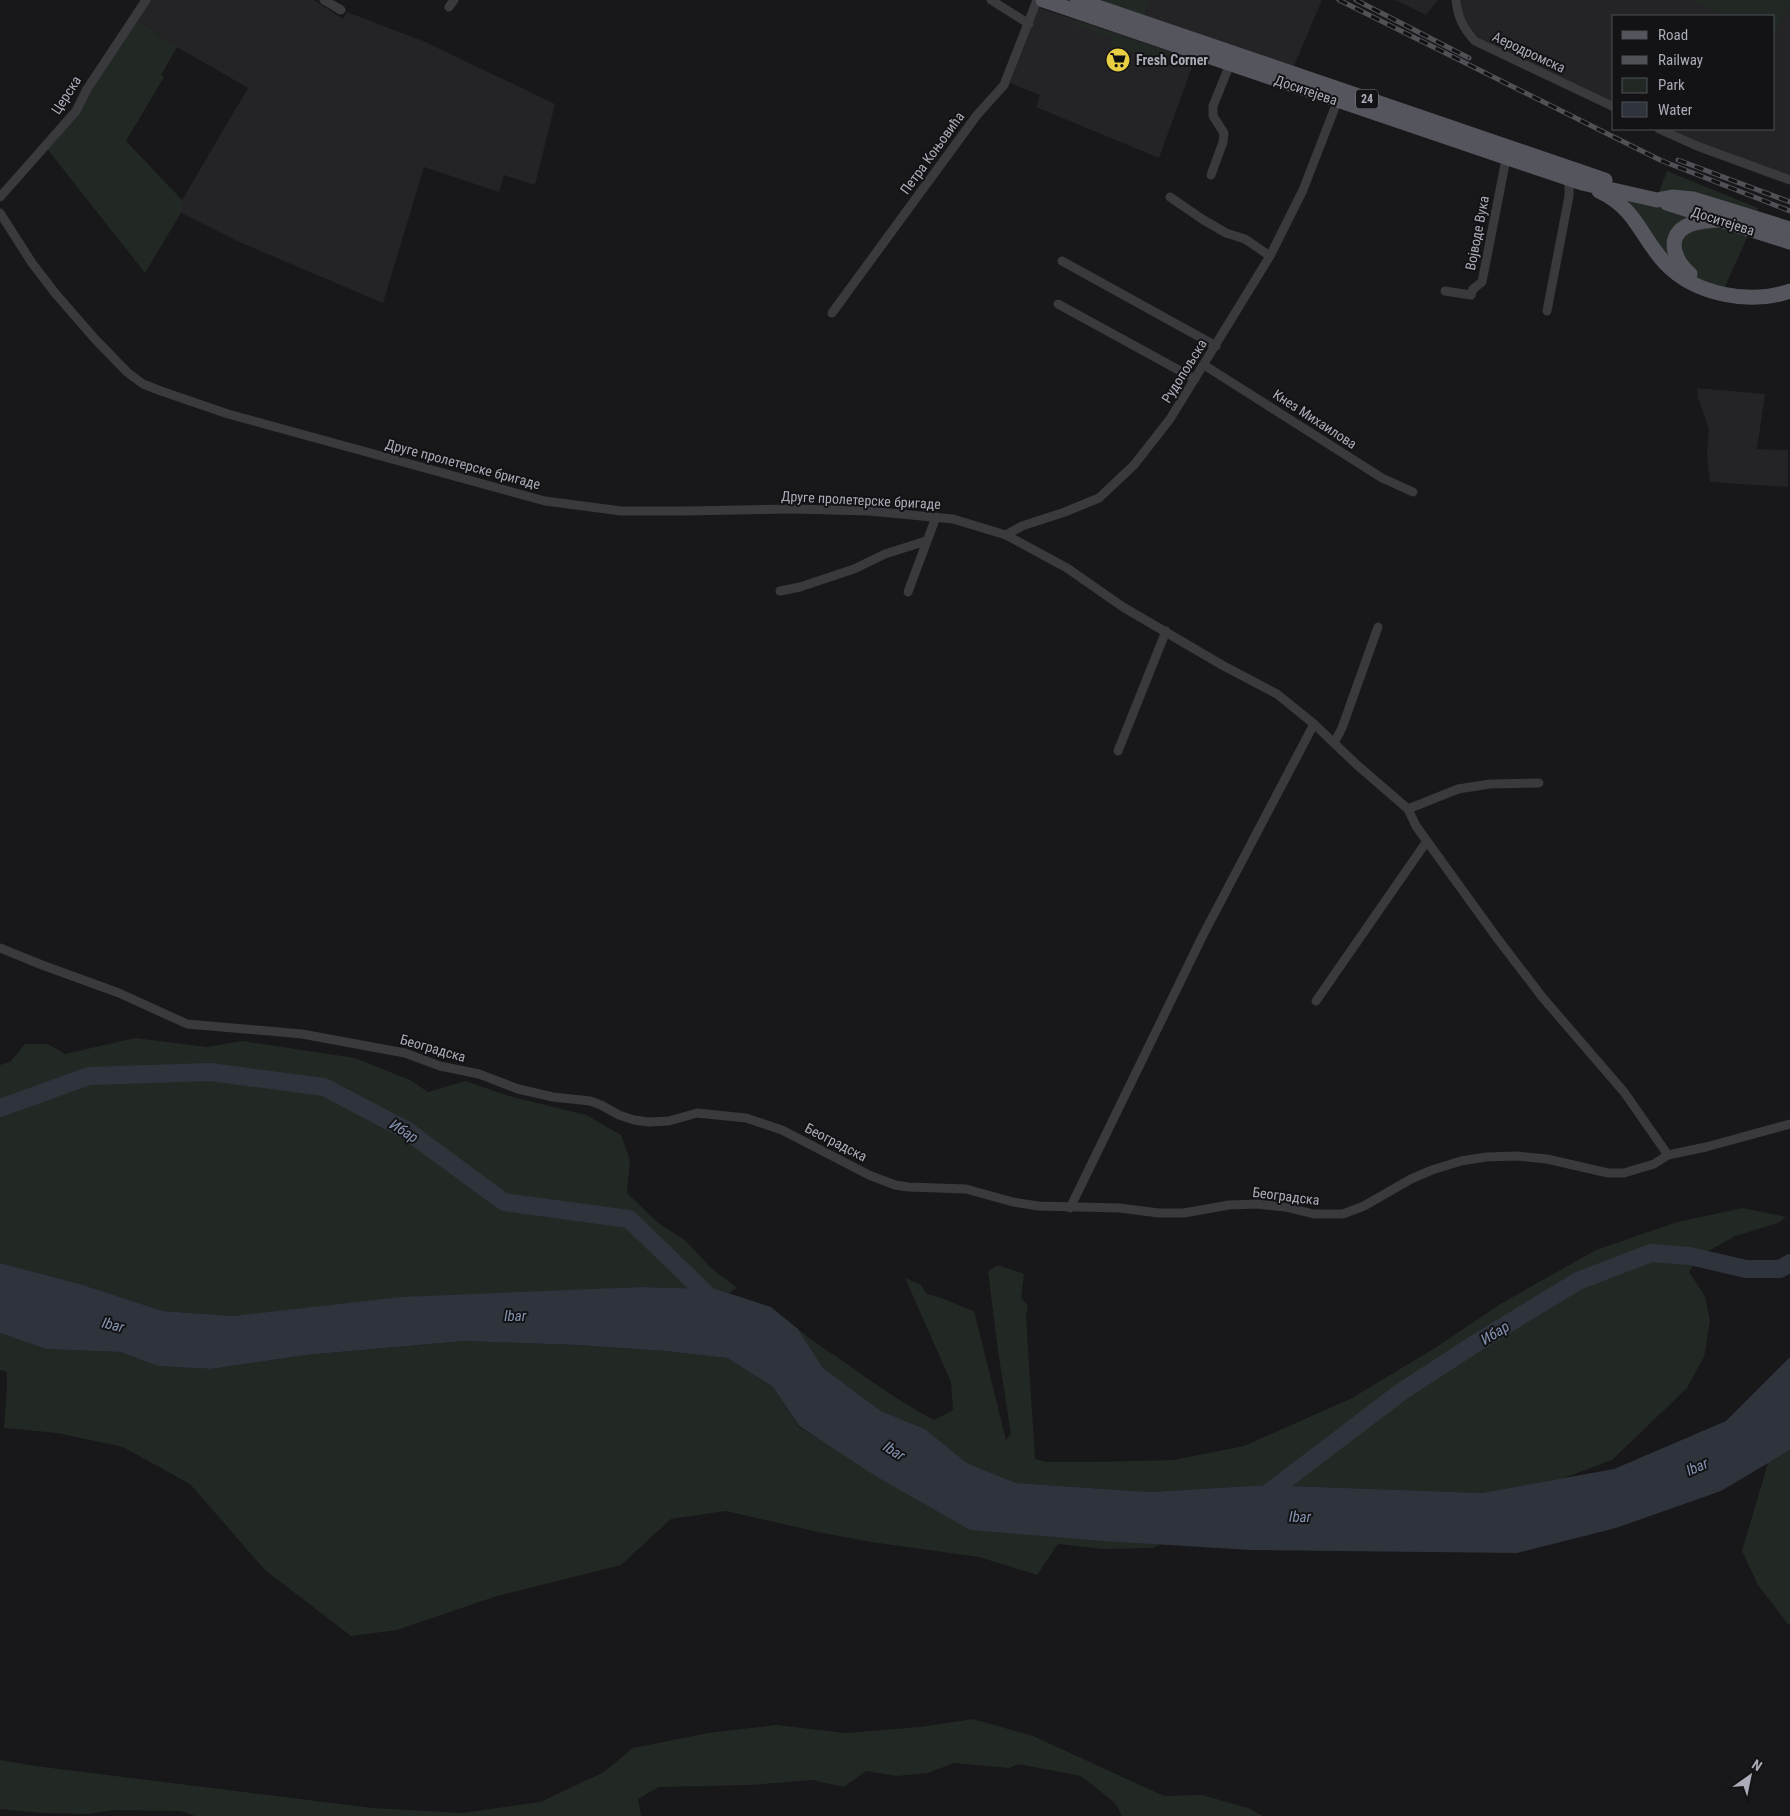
<svg xmlns="http://www.w3.org/2000/svg" width="1790" height="1816" viewBox="0 0 1790 1816" font-family="'Roboto Condensed',sans-serif">
<rect width="100%" height="100%" fill="#181719"/>
<g fill="#242326">
<polygon points="146,0 314,0 343,19 347,12 423,41 555,104 535,185 504,175 499,192 424,167 383,303 237,241 181,213 182,200 248,88 177,47 134,18"/>
<polygon points="1151,0 1322,0 1291,73 1141,22"/>
<polygon points="1395,0 1438,0 1426,15"/>
<polygon points="1461,0 1790,0 1790,180 1661,129 1774,129 1774,16 1614,16 1614,105 1480,38 1469,28 1463,17"/>
<polygon points="1037,7 1195,59 1159,158 1036,107 1040,95 1010,83"/>
<polygon points="1697,388 1765,394 1757,449 1788,450 1788,487 1710,482 1707,455 1709,429 1698,398"/>
</g>
<g fill="#222924">
<polygon points="1077,0 1151,0 1141,22"/>
<polygon points="1693,0 1790,0 1790,2 1774,36 1774,16 1725,16"/>
<polygon points="134,18 177,47 161,75 164,77 126,141 182,200 182,211 145,273 45,146 76,111"/>
<polygon points="1074,19 1075,20 1175,54 1159,62 1110,45 1112,38 1077,26 1073,21"/>
<polygon points="1667,171 1758,208 1751,229 1723,291 1686,279 1615,200 1656,200"/>
<polygon points="135,1038 207,1047 242,1041 355,1058 410,1080 428,1092 465,1081 509,1096 586,1115 621,1135 630,1160 627,1193 657,1222 686,1241 711,1268 737,1288 729,1293 716,1289 641,1287 552,1292 233,1316 163,1311 80,1284 0,1263 0,1065 10,1062 25,1044 48,1044 65,1054"/>
<path d="M1743,1208L1786,1217L1778,1223L1735,1236L1698,1257L1689,1272L1705,1296L1710,1321L1704,1357L1687,1388L1612,1460L1564,1478L1482,1493L1266,1485L1150,1492L1016,1483L967,1463L925,1429L881,1411L823,1368L798,1329C812,1341 828,1351 843,1361C872,1382 902,1403 934,1420L953,1410L951,1382L905,1278L920,1284L927,1294C944,1297 958,1306 974,1311L1006,1440L1011,1434L998,1351L988,1271L998,1265L1024,1274L1021,1298L1028,1306L1026,1316L1035,1459L1046,1462H1096L1173,1460L1244,1446L1352,1398L1435,1348L1502,1303L1596,1250L1677,1222Z"/>
<polygon points="0,1333 46,1349 120,1352 158,1366 211,1369 306,1355 464,1341 576,1345 665,1351 727,1358 773,1387 799,1427 970,1530 1160,1544 1154,1548 1103,1549 1058,1544 1037,1575 979,1557 871,1542 818,1532 726,1511 671,1519 621,1565 497,1596 397,1630 351,1636 265,1570 190,1484 123,1447 57,1433 4,1428 7,1389 7,1372 0,1370"/>
<polygon points="1790,1450 1790,1624 1788,1624 1758,1585 1742,1551 1768,1463"/>
<polygon points="973,1719 1033,1736 1164,1796 1202,1795 1248,1808 1263,1816 1122,1816 1115,1803 1081,1776 1018,1764 1009,1768 954,1763 928,1773 897,1776 866,1771 844,1787 812,1780 751,1785 659,1787 638,1799 641,1816 195,1816 181,1811 114,1810 88,1814 42,1813 0,1809 0,1760 35,1766 372,1808 463,1813 540,1802 604,1772 633,1748 708,1733 776,1725 846,1733 920,1727"/>
</g>
<polygon fill="#2e333c" points="0,1263 80,1284 163,1311 233,1316 401,1297 641,1287 716,1289 771,1307 798,1329 823,1368 881,1411 925,1429 967,1463 1016,1483 1150,1492 1266,1485 1482,1493 1614,1469 1726,1421 1790,1357 1790,1450 1721,1491 1616,1528 1517,1553 1250,1550 1103,1541 970,1530 877,1477 799,1426 773,1387 727,1358 665,1351 576,1345 464,1341 306,1355 211,1369 158,1366 120,1352 46,1349 0,1333"/>
<g fill="none" stroke-linecap="round" stroke-linejoin="round">
<g stroke="#2e333c" stroke-width="18">
<polyline points="0,1108 89,1076 210,1072 324,1087 406,1130 504,1202 629,1219 718,1305"/>
<polyline points="1259,1500 1401,1392 1473,1345 1578,1281 1651,1253 1690,1256 1746,1269 1780,1269 1790,1263"/>
</g>
<g stroke="#39393e" stroke-width="9">
<polyline points="324,0 341,10"/>
<polyline points="991,0 1029,24"/>
<path d="M1456,0C1458,18 1463,28 1475,41L1614,107"/>
<polyline points="449,7 454,0"/>
<polyline points="1339,97 1303,190 1270,256 1170,419 1134,465 1099,498 1065,512 1022,526 1006,535 1067,568 1123,607 1222,665 1277,694 1314,724 1356,764 1408,809 1416,826 1497,938 1543,998 1624,1092 1668,1155"/>
<polyline points="1659,129 1697,146 1790,180"/>
<polyline points="1211,175 1223,142 1224,133 1213,116 1213,106 1230,64"/>
<polyline points="0,197 76,111 87,89 146,0"/>
<polyline points="1170,197 1202,219 1226,233 1245,239 1270,256"/>
<polyline points="0,213 32,263 55,293 95,339 127,372 143,384 161,391 228,414 545,501 621,511 686,511 794,509 869,511 953,519 1006,535"/>
<polyline points="1062,261 1216,346"/>
<polyline points="1445,291 1471,295 1473,289 1482,282 1507,154"/>
<polyline points="1058,304 1195,379"/>
<polyline points="1547,311 1569,196 1569,175"/>
<polyline points="832,313 977,115 1004,85 1037,0"/>
<polyline points="1204,365 1382,478 1413,492"/>
<polyline points="780,591 800,587 854,569 885,554 926,541"/>
<polyline points="908,592 936,517"/>
<polyline points="1334,743 1342,728 1378,627"/>
<polyline points="1118,751 1166,631"/>
<polyline points="1408,809 1458,789 1490,784 1539,783"/>
<polyline points="0,948 42,965 119,993 187,1024 302,1034 405,1053 440,1066 479,1074 518,1089 553,1097 590,1101 601,1105 619,1115 634,1120 649,1122 669,1121 697,1113 746,1118 782,1130 869,1175 895,1185 909,1187 966,1189 1013,1202 1038,1206 1119,1208 1159,1213 1184,1213 1229,1205 1257,1204 1285,1207 1314,1214 1343,1214 1364,1206 1411,1179 1432,1170 1461,1161 1486,1157 1517,1156 1547,1159 1608,1173 1624,1173 1654,1164 1668,1155 1706,1147 1790,1124"/>
<polyline points="1316,1001 1427,841"/>
<polyline points="1070,1208 1203,935 1314,724"/>
</g>
<g stroke="#55555d" stroke-width="15">
<polyline points="1043,0 1582,183 1657,200 1672,197 1693,199 1790,229"/>
<polyline points="1077,0 1605,180"/>
<path d="M1599,191C1637,209 1640,236 1665,263C1695,295 1750,305 1790,291"/>
<polyline points="1667,203 1790,242"/>
<path d="M1690,274C1676,262 1665,239 1685,227C1694,221 1707,221 1717,220"/>
</g>
<defs>
<g id="rail">
<polyline points="1339,0 1660,160 1790,211"/>
<polyline points="1356,0 1469,58"/>
<polyline points="1678,160 1790,202"/>
</g>
</defs>
<use href="#rail" stroke="#505057" stroke-width="5"/>
<use href="#rail" stroke="#131214" stroke-width="3" stroke-dasharray="9" stroke-linecap="butt"/>
</g>
<defs>
<symbol id="supermarket-disc" viewBox="-11 -11 22 22"><circle r="9.5" fill="#e7ce42" stroke="#131214"/><path d="M-6-5.5h2.5l.6 2H6L4.5 2H-2.5L-4.4-4H-6ZM-1.5 3.2a1.3 1.3 0 1 0 .1 0ZM3 3.2a1.3 1.3 0 1 0 .1 0Z" fill="#111"/></symbol>
</defs>
<g fill-rule="evenodd">
<use href="#supermarket-disc" x="1104" y="46" width="28" height="28"/>
</g>
<g text-anchor="middle" dominant-baseline="central" stroke-width="4" stroke-linejoin="round" paint-order="stroke">
<rect fill="#131214" stroke="#7d7e87" stroke-width="1" x="1356" y="89.5" width="22" height="19" rx="4"/>
<g font-size="12" font-weight="bold" fill="#aaacb8">
<text x="1367" y="99">24</text>
</g>
<g font-size="14" fill="#aaacb8" stroke="#131214">
<text transform="translate(1529 52) rotate(25)">Аеродромска</text>
<text transform="translate(1306 90) rotate(19)">Доситејева</text>
<text transform="translate(66 95) rotate(-57)">Церска</text>
<text transform="translate(932 153) rotate(-54)">Петра Коњовића</text>
<text transform="translate(1723 221) rotate(18)">Доситејева</text>
<text transform="translate(1477 233) rotate(-79)">Војводе Вука</text>
<text transform="translate(1184 371) rotate(-58)">Рудопољска</text>
<text transform="translate(1315 419) rotate(33)">Кнез Михаилова</text>
<text transform="translate(463 464) rotate(15)">Друге пролетерске бригаде</text>
<text transform="translate(861 500) rotate(3)">Друге пролетерске бригаде</text>
<text transform="translate(433 1048) rotate(16)">Београдска</text>
<text transform="translate(836 1142) rotate(27)">Београдска</text>
<text transform="translate(1286 1196) rotate(7)">Београдска</text>
</g>
<g font-size="14" font-weight="bold" fill="#aaacb8" stroke="#131214" text-anchor="start">
<text x="1136" y="60">Fresh Corner</text>
</g>
<g font-size="15" font-style="italic" fill="#8493b1" stroke="#131214">
<text transform="translate(404 1131) rotate(32)">Ибар</text>
<text x="515" y="1316">Ibar</text>
<text transform="translate(113 1325) rotate(14)">Ibar</text>
<text transform="translate(1495 1333) rotate(-32)">Ибар</text>
<text transform="translate(894 1451) rotate(33)">Ibar</text>
<text transform="translate(1697 1467) rotate(-24)">Ibar</text>
<text transform="translate(1300 1517) rotate(1)">Ibar</text>
</g>
</g>
<rect x="1612" y="15" width="162" height="115" fill="#131214" stroke="#4f5056"/>
<rect x="1622" y="31" width="25" height="8" fill="#55555d" stroke="#4f5056"/>
<text x="1658" y="40" font-size="15" fill="#aaacb8">Road</text>
<rect x="1622" y="56" width="25" height="8" fill="#505057" stroke="#4f5056"/>
<text x="1658" y="65" font-size="15" fill="#aaacb8">Railway</text>
<rect x="1622" y="78" width="25" height="15" fill="#222924" stroke="#4f5056"/>
<text x="1658" y="90" font-size="15" fill="#aaacb8">Park</text>
<rect x="1622" y="102" width="25" height="15" fill="#2e333c" stroke="#4f5056"/>
<text x="1658" y="115" font-size="15" fill="#aaacb8">Water</text>
<g transform="translate(1750 1776) rotate(33)" stroke="#131214" stroke-width="4" paint-order="stroke">
<path d="M0-4L9 19L0 12L-9 19Z" fill="#aaacb8"/>
<text y="-8" font-size="14" font-weight="bold" text-anchor="middle" fill="#aaacb8">N</text>
</g>
</svg>
